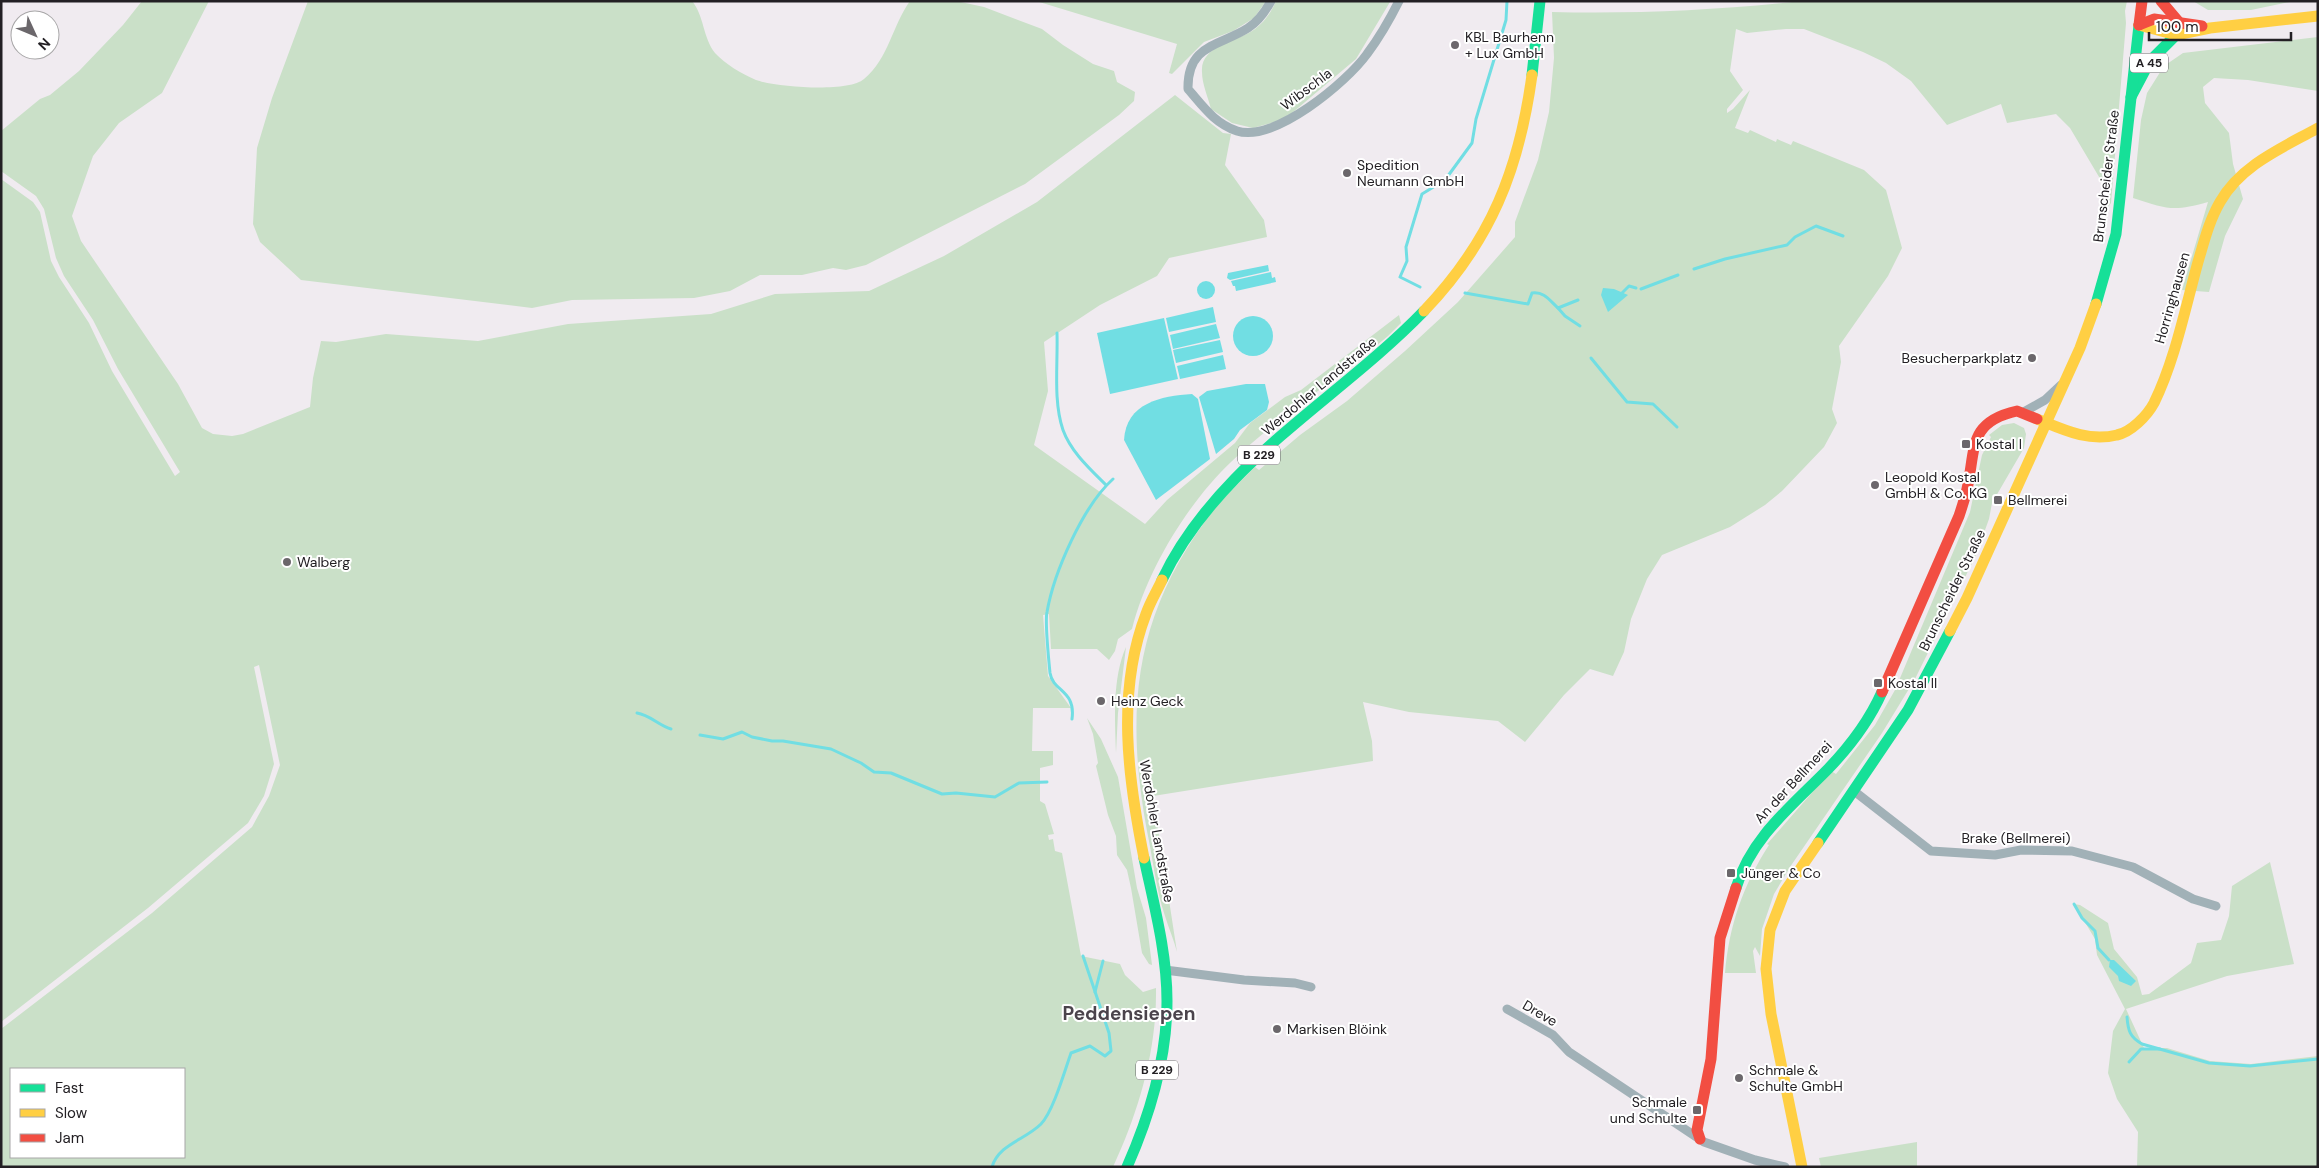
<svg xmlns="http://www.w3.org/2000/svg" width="2319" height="1168" viewBox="0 0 2319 1168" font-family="'DM Sans',sans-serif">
<rect width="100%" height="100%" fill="#f0ebf0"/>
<g fill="#cae0c8" fill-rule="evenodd">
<path d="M142,1H209L162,93L119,123L93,156L72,216L81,241L178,384L202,428L213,434L232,436L243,434L310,407L313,378L321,341L336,342L386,334L478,341L568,324L711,314L775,294L869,291L944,256L1037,202L1175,95L1223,133L1231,134L1225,165L1264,220L1267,237L1169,258L1157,276L1100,305L1044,342L1048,391L1034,445L1145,524L1167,500L1235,443L1250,423L1285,397L1301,390L1399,315L1401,323L1388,336C1338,379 1279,416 1231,462C1187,504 1147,570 1132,629L1118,639L1115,651L1109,660L1097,649H1051L1049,614L1043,615L1048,676L1071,708H1033L1032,751H1053V765L1040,768V801L1045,804L1054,834L1048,835L1049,840L1053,839L1055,851L1062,853L1081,956L1120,964L1125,975L1143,992L1156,988C1157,1050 1139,1111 1113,1167H1V1029L152,913L252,827L269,796L280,765L259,665L254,667L274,764L264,796L248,823L148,908L1,1022V179L33,202L40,212L51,261L59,277L89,323L112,371L175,476L180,472L118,369L93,320L64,276L56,258L44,209L36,196L1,171V131L40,99L50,95L79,71L123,25ZM11,1069H184V1157H11Z"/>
<path d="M308,1H692C704,15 703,38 715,53C725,64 742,74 756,80C776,87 848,93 864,79C889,58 892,26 910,1H956L984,7L1042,29L1063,45L1093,64L1114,71L1117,82L1135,92L1134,101L1119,115L1025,184L866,265L846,270L833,268L802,275H760L730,291L694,298L572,300L532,308L301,280L260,242L253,224L257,148L272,98Z"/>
<polygon points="1036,1 1266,1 1254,18 1233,31 1204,42 1172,74 1169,73 1177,44"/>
<path d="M1276,1L1390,2L1356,59L1292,113L1278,121L1253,128L1232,123L1211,109C1208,97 1202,84 1202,72C1200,46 1235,42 1252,31C1263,24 1271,13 1276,1Z"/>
<path d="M1802,1H2127L2125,11L2126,23L2111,203L2106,210L2105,187L2070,128L2056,114L2007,123L2001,104L1947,125L1911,81L1886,63L1863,52L1804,29H1786L1747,33L1736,29L1730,71L1743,90L1727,109V113L1733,109L1750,90L1735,128L1748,133L1750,130L1776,142L1777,139L1791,145L1793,141L1864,170L1886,190L1902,248L1888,276L1839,346L1841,362L1832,409L1837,423L1824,447L1782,491L1765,505L1730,527L1662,555L1647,579L1631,619L1624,652L1613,676L1590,669L1564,695L1525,742L1498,721L1409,712L1363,702L1372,741L1373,761L1153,796L1177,952C1174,940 1169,929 1165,916C1156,890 1153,859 1147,831C1124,706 1135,610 1216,507C1228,493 1242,480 1255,467L1259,470L1300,435L1347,401L1405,351L1458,302L1515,237V222L1538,160L1549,112L1554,58L1552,12C1636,14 1719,10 1802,1Z"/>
<polygon points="2193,1 2294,1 2251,10 2208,10"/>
<path d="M2318,37V91L2248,80L2214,78L2203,87L2205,103L2229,133L2233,164L2243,199L2225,236L2209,292L2182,290L2208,202C2173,212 2167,209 2133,198L2141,120L2147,93L2164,66L2183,53Z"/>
<path d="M2014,423L2024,428L2026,434L2024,448L1992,503L1989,519L1976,555L1915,679L1882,733L1790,867L1774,894L1762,929L1760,956L1755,947L1753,951L1756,973H1725C1729,926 1743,885 1769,845L1767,844L1831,771L1836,774L1875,725L1895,690L1970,512L1982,455L1991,437L1989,435L2002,425Z"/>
<path d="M1126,647L1118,713L1116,753C1115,719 1112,679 1126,647Z"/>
<polygon points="1087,718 1101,739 1118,777 1137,888 1146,918 1152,965 1149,964 1142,953 1131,888 1127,870 1117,855 1116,836 1108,815 1096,766 1098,763 1093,734"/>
<polygon points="2270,862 2294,964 2227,976 2126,1009 2144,1048 2167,1048 2210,1061 2251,1064 2318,1056 2318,1167 2137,1167 2138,1132 2117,1099 2108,1073 2113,1031 2125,1009 2097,955 2095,939 2074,904 2080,905 2108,923 2114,949 2137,977 2142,995 2149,994 2191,963 2197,943 2221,940 2229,916 2232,886"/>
<polygon points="1917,1142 1917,1167 1821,1167 1819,1158"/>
</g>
<g fill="#71dee3">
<polygon points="1268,265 1269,271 1230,280 1227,278 1228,273"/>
<polygon points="1271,272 1272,278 1275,277 1276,282 1236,291 1235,286 1233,286 1231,281"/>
<circle cx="1206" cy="290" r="9"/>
<polygon points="1603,288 1614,289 1628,295 1608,312 1601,295"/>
<polygon points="1213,307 1216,322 1169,332 1166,318"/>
<circle cx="1253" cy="336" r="20"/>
<polygon points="1164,318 1178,379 1110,394 1097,333"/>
<polygon points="1216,324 1220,338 1173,349 1170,335"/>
<polygon points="1220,340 1223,352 1176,363 1173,350"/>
<polygon points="1223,355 1226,369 1180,379 1177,366"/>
<polygon points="1246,384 1265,384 1269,402 1267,410 1240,430 1234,439 1216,454 1199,397 1207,391"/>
<path d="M1192,394L1198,399L1210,459L1156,500L1124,440C1126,403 1161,396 1192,394Z"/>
<polygon points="2110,960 2114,960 2136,981 2131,986 2119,981 2118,976 2109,967"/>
</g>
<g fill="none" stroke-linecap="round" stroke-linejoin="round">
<g stroke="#71dee3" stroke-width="3">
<polyline points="1694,269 1725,259 1787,245 1795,237 1816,226 1843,236"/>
<polyline points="1420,287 1400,277 1407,261 1406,247 1422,194 1445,180 1472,143 1476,119 1506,20 1507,1"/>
<polyline points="1641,289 1678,275"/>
<path d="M1465,293L1528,304L1532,293C1544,291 1550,301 1558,308L1578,300"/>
<polyline points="1622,293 1629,286 1636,288"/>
<polyline points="1558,308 1565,316 1580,326"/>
<path d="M1057,333C1058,364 1053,401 1063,430C1071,452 1090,469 1106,485"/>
<polyline points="1591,358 1627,402 1653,404 1677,427"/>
<path d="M637,713C650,715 658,725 671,729"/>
<path d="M1072,719C1076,690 1053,692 1050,673C1049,663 1045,621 1047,612C1054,572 1083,506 1113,479"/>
<polyline points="700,735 723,739 742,732 752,737 772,741 783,741 831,749 861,763 874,772 891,773 942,794 956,793 995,797 1019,783 1047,782"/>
<polyline points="2074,904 2082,918 2095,931 2098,948 2109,960"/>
<polyline points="1095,992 1103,961"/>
<path d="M2127,1017C2128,1031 2130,1037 2142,1044L2209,1063L2250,1066L2318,1059"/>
<polyline points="2129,1062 2141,1049 2160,1049"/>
<path d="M992,1167C999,1144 1025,1140 1041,1124C1053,1112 1065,1070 1071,1053L1090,1046L1105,1056L1111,1051L1109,1033L1083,956"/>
</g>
<g stroke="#a1b1b7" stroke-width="9">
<path d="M1271,1C1265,12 1259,21 1248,28C1220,46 1187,44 1188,89C1203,106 1214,123 1237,131C1274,143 1347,82 1367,54C1379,38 1390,19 1399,1"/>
<polyline points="2022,413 2045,400 2061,385"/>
<polyline points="1854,791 1931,851 1995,855 2021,850 2072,851 2133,867 2193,899 2216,906"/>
<polyline points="1165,970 1244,980 1295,983 1311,987"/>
<polyline points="1507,1009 1553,1035 1569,1052 1704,1142 1755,1160 1785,1167"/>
</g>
<g stroke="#16e098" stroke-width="11">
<polyline points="1532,75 1540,1"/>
<polyline points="2131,97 2150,61 2176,35"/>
<polyline points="2096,304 2116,234 2139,25"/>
<path d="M1162,580C1217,464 1338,400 1424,311"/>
<polyline points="1818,843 1908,710 1950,631"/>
<path d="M1736,888C1751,837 1794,804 1829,768C1850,746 1870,719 1882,692"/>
<path d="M1127,1167C1150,1115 1167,1058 1167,1001C1167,953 1154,905 1144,858"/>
</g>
<g stroke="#ffcf43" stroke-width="11">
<polyline points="2139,25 2176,35 2210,28 2318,16"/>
<path d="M1424,311C1491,241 1519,170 1532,75"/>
<path d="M2037,419C2064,430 2088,442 2117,435C2131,432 2147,416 2154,403C2175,360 2185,309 2198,262C2204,242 2209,221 2220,202C2241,165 2282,148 2318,128"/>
<polyline points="1950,631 1967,598 2080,348 2096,304"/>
<path d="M1144,858C1128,779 1116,692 1146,614C1150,602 1157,591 1162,580"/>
<polyline points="1802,1167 1771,1014 1766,969 1770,930 1785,891 1818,843"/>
</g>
<g stroke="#f24e42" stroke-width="11">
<polyline points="2161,1 2178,21"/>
<polyline points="2139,25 2142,1"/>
<polyline points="2139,25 2154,19 2202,26"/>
<path d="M1882,692L1959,516C1962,507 1965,498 1967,489C1976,450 1967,422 2017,411L2037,419"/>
<polyline points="1700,1139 1697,1130 1711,1059 1720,938 1736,888"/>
</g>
</g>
<g fill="#6b676b" stroke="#fff" stroke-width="2">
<circle cx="1455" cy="45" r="5"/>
<circle cx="1347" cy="173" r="5"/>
<circle cx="2032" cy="358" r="5"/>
<rect x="1961" y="439" width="10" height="10" rx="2.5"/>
<circle cx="1875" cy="485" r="5"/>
<rect x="1993" y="495" width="10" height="10" rx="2.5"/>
<circle cx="287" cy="562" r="5"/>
<rect x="1873" y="678" width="10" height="10" rx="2.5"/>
<circle cx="1101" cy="701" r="5"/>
<rect x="1726" y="868" width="10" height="10" rx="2.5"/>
<circle cx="1277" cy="1029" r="5"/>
<circle cx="1739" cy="1078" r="5"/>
<rect x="1692" y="1105" width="10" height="10" rx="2.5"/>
</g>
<g text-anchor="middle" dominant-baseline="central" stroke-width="4" stroke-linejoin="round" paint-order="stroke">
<g fill="#fff" stroke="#656366" stroke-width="1">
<rect x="2130" y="53.5" width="38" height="19" rx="4"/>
<rect x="1238" y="445.5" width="42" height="19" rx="4"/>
<rect x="1136" y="1060.5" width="42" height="19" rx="4"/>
</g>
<g font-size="12" font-weight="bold" fill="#232024">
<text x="2149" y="63">A 45</text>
<text x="1259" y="455">B 229</text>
<text x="1157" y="1070">B 229</text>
</g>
<g font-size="14" fill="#232024" stroke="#fff" text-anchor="start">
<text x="1465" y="37">KBL Baurhenn<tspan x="1465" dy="16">+ Lux GmbH</tspan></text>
<text x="1357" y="165">Spedition<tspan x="1357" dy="16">Neumann GmbH</tspan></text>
<text x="2022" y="358" text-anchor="end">Besucherparkplatz</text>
<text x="1976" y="444">Kostal I</text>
<text x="1885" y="477">Leopold Kostal<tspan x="1885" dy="16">GmbH &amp; Co. KG</tspan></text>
<text x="2008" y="500">Bellmerei</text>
<text x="297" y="562">Walberg</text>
<text x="1888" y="683">Kostal II</text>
<text x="1111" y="701">Heinz Geck</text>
<text x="1741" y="873">Jünger &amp; Co</text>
<text x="1287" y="1029">Markisen Blöink</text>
<text x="1749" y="1070">Schmale &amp;<tspan x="1749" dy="16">Schulte GmbH</tspan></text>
<text x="1687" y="1102" text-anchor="end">Schmale<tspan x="1687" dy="16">und Schulte</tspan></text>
</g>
<g font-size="14" fill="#232024" stroke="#fff">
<text transform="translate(1306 89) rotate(-37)">Wibschla</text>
<text transform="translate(2106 176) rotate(-83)">Brunscheider Straße</text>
<text transform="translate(2172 298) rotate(-74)">Horringhausen</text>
<text transform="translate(1319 386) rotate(-40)">Werdohler Landstraße</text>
<text transform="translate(1952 590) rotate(-64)">Brunscheider Straße</text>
<text transform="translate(1793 782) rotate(-47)">An der Bellmerei</text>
<text transform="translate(1157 831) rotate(80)">Werdohler Landstraße</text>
<text x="2016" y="838">Brake (Bellmerei)</text>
<text transform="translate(1540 1013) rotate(30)">Dreve</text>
</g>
<g font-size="19" font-weight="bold" fill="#4b444c" stroke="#fff">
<text x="1129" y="1013">Peddensiepen</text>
</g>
</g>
<rect width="2319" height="1168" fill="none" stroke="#232024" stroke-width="5"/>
<rect x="10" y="1068" width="175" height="90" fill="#ffffff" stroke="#a7a6a7"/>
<rect x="20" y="1084" width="25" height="8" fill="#16e098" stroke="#a7a6a7"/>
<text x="55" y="1093" font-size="15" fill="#232024">Fast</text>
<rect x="20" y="1109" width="25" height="8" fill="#ffcf43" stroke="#a7a6a7"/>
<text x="55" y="1118" font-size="15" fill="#232024">Slow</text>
<rect x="20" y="1134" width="25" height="8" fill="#f24e42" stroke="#a7a6a7"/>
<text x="55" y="1143" font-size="15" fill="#232024">Jam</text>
<g transform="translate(35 35) rotate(134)"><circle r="24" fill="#ffffff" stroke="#a7a6a7"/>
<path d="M0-4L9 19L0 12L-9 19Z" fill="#6b676b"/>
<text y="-8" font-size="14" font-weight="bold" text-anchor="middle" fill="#232024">N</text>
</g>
<path d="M2149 32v8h142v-8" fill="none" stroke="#232024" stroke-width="2.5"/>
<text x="2156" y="32" font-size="15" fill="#232024" stroke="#ffffff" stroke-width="4" paint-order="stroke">100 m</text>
</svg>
